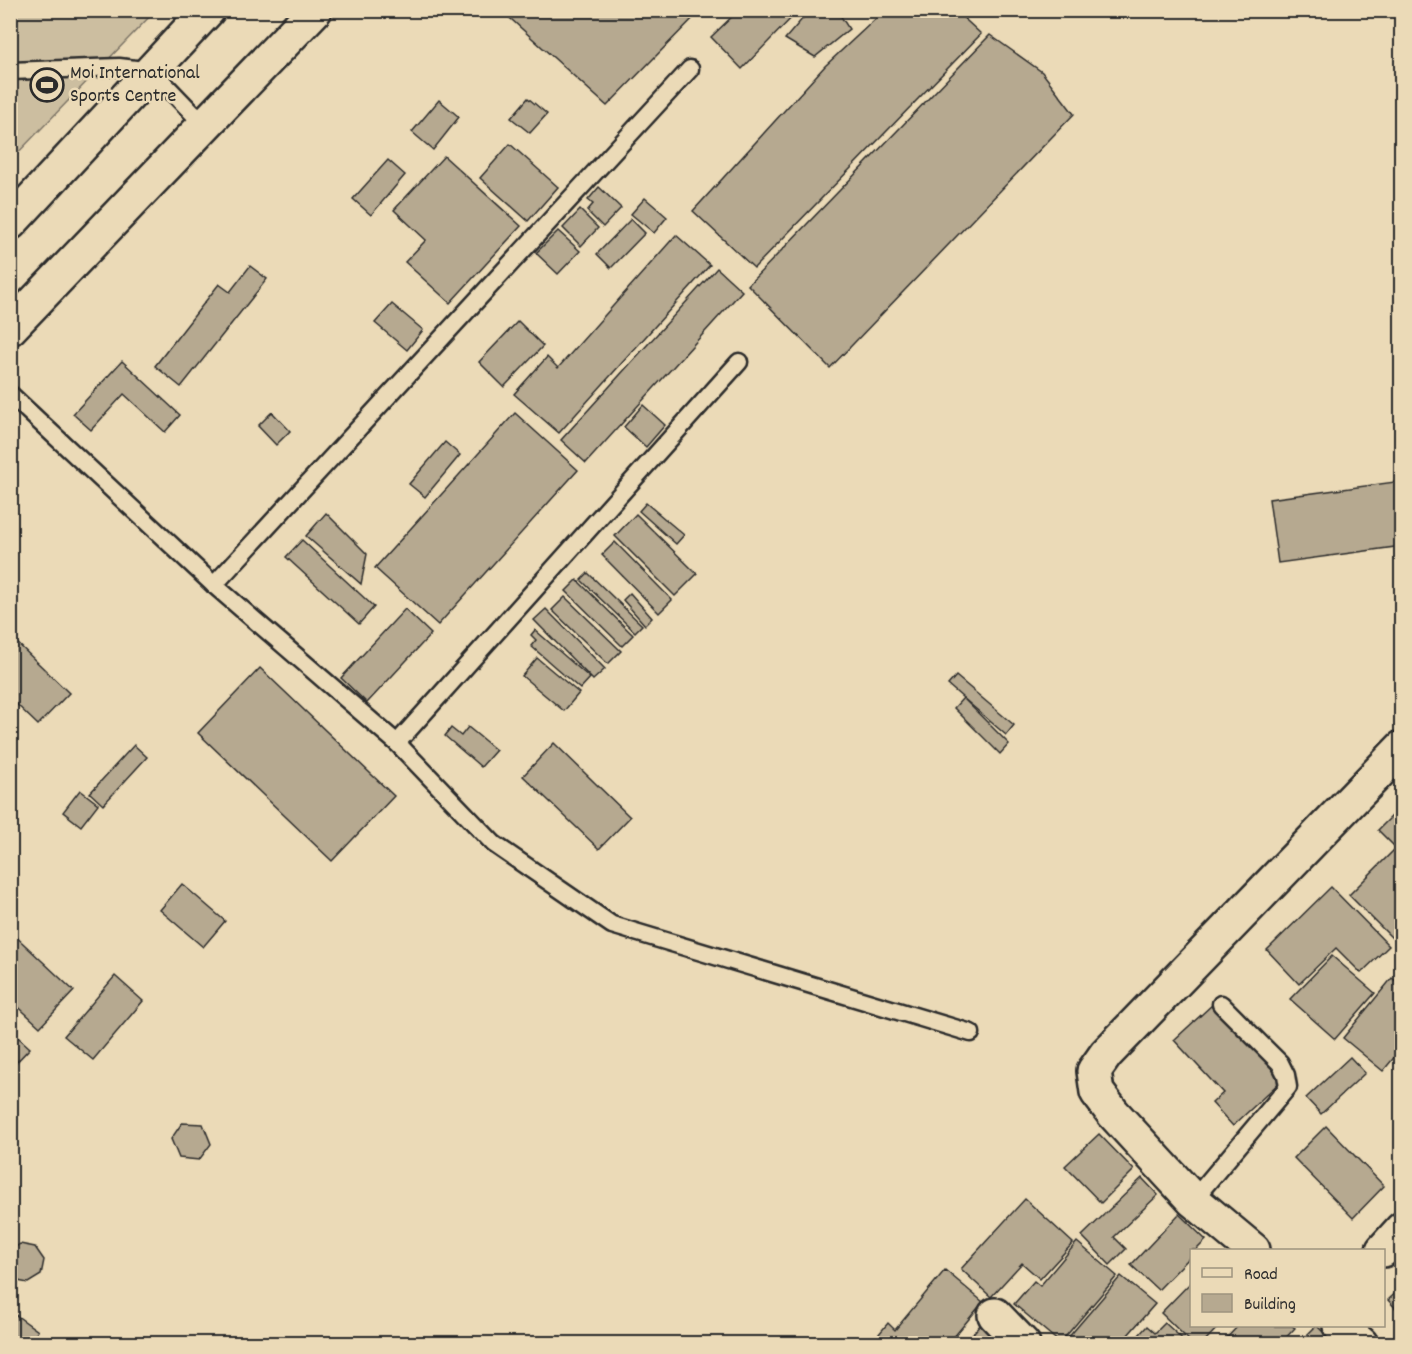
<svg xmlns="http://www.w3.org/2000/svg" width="1412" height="1354" viewBox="0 0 1412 1354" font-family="Dekko,sans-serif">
<rect width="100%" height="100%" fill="#ebdab7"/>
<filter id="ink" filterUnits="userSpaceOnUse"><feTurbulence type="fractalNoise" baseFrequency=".0167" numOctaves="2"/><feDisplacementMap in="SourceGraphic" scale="12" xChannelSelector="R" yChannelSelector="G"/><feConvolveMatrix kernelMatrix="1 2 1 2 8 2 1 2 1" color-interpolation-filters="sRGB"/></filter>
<g filter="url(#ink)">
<polygon fill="#ccbea0" stroke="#7c7466" stroke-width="1.5" points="11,11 155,11 11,160"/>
<g fill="#b6a990" stroke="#2b2b2b" stroke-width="1.5">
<polygon points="501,10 701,10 607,106"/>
<polygon points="739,10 799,10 742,69 711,37"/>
<polygon points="810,10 837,10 849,29 815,57 785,39"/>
<polygon points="885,10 955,10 981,34 754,268 693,211 825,66"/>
<polygon points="990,35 1042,72 1074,114 830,368 748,285"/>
<polygon points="528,98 547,114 530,133 511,118"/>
<polygon points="439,100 459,117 433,150 412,132"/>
<polygon points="510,144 558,187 528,221 480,178"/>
<polygon points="444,156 521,226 450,303 405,262 426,240 394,210"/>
<polygon points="388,160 405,175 371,215 353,199"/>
<polygon points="599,187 621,208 603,227 587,211 593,204 588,200"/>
<polygon points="645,198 667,217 654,233 631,214"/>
<polygon points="580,210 598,228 581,246 563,228"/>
<polygon points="631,219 645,233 611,268 597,254"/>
<polygon points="558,231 580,251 558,274 536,253"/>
<polygon points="676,235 710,265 559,433 514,394 547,357 558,368"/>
<polygon points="250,266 267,279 181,387 155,366 219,284 230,292"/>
<polygon points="717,268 742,291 586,463 561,440"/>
<polygon points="392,304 423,330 407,350 375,323"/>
<polygon points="518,321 543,346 504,387 479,362"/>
<polygon points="122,361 180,415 165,432 124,394 91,430 73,414"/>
<polygon points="643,405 665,425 646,447 624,427"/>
<polygon points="272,412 290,431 276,445 258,426"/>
<polygon points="515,413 578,470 438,625 375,568"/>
<polygon points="445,442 460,455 425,497 409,484"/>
<polygon points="1402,481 1402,546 1278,563 1269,499"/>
<polygon points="646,503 684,535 676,544 639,511"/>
<polygon points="326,513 367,554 361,584 306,536"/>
<polygon points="636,514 697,574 675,596 615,536"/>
<polygon points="302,540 374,607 359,624 286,557"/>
<polygon points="615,542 672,600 659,613 602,555"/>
<polygon points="588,573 642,625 635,632 581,580"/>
<polygon points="577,580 633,635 622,646 566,591"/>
<polygon points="630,593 652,618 645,625 623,600"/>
<polygon points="565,597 621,651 608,664 552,610"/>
<polygon points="405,609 431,634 367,703 341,678"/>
<polygon points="546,609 605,669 593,680 534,620"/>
<polygon points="535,630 590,678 580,689 531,646 536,640 531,635"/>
<polygon points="10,636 69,693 38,725 10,698"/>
<polygon points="537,658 579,693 564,711 522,676"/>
<polygon points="260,668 394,796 332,861 198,733"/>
<polygon points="956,676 1014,725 1006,735 948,685"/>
<polygon points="963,698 1009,744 1000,754 954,708"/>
<polygon points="468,727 496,750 481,767 445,736 451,728 461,736"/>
<polygon points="554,743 630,817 599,849 523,776"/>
<polygon points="134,745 147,757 103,805 90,793"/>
<polygon points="80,790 98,804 81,826 63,812"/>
<polygon points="1401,807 1402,807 1402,948 1349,895 1396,848 1378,830"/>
<polygon points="182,884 225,921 203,947 160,910"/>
<polygon points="1331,887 1389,946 1361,973 1336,948 1299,984 1267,950"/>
<polygon points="10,931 74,991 40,1027 10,999"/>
<polygon points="1332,956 1375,993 1335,1039 1290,999"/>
<polygon points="115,976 143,1001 93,1060 64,1036"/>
<polygon points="1392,978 1402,986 1402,1048 1383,1071 1343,1038"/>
<polygon points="1213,1004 1282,1080 1233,1126 1212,1103 1223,1093 1174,1040"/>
<polygon points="10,1030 30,1048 10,1069"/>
<polygon points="1350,1057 1365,1073 1321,1114 1306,1098"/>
<polygon points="182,1123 203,1124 211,1144 199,1160 179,1158 171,1139"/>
<polygon points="1326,1126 1384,1186 1353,1218 1294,1158"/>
<polygon points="1099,1134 1134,1170 1101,1203 1065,1166"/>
<polygon points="1142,1178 1158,1195 1114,1237 1126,1249 1110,1265 1082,1236"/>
<polygon points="1025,1199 1073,1243 1040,1279 1022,1263 991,1297 961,1269"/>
<polygon points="1179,1214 1206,1240 1196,1250 1192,1250 1192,1255 1158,1290 1131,1265"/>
<polygon points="1077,1242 1117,1276 1060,1343 1014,1304 1034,1281 1040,1286"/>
<polygon points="20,1244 35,1247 44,1260 41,1275 28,1283 13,1280 10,1276 10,1251"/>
<polygon points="945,1270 983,1302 948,1344 878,1344 874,1340 888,1323 895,1330"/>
<polygon points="1121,1276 1155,1304 1120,1344 1072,1344 1067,1339"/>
<polygon points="1192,1281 1192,1326 1219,1326 1202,1344 1193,1344 1161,1313"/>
<polygon points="1402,1287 1402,1315 1388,1300"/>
<polygon points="13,1313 38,1331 29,1344 19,1344 10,1338 10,1317"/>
<polygon points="986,1318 1015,1344 964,1344"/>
<polygon points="1165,1323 1188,1344 1131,1344 1147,1326 1155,1333"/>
<polygon points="1238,1326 1292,1326 1295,1328 1280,1344 1221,1344"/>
<polygon points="1317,1326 1335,1344 1298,1344 1316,1326"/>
</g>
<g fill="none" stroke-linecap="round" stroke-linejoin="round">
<defs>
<g id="lane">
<polyline points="10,71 119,67 152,71 204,125"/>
<polyline points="10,394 214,585 397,743 494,844 612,925 971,1033"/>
<polyline points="214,585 690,69"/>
<polyline points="397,743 739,362"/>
<polyline points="1193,1200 1288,1087 1286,1075 1280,1063 1221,1004"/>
</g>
<g id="street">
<polyline points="10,223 208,10"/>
<polyline points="10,328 315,10"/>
<polyline points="1253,1250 1193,1200 1113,1113 1097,1092 1094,1071 1106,1054 1402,748"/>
<polyline points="1383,1250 1402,1229"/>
<polyline points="995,1315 1023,1344"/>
<polyline points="1340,1326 1361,1344"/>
</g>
</defs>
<use href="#lane" stroke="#2b2b2b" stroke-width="21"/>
<use href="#street" stroke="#2b2b2b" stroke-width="38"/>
<use href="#lane" stroke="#ebdab7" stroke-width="16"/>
<use href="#street" stroke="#ebdab7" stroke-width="33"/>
</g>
</g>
<defs>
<symbol id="stadium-ring" viewBox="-11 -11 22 22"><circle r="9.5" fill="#ebdab7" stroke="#2b2b2b" stroke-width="1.5"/><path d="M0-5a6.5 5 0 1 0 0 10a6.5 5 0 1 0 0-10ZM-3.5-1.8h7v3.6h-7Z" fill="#2b2b2b"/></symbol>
</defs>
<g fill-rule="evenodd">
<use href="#stadium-ring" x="28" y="66" width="38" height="38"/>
</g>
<g text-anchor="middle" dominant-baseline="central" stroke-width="5" stroke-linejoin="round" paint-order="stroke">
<g font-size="20" fill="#2b2b2b" stroke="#ebdab7" text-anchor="start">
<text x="70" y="74">Moi International<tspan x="70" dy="23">Sports Centre</tspan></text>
</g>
</g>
<rect width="1412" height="1354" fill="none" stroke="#ebdab7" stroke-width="36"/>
<rect x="18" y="18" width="1376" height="1318" fill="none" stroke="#2b2b2b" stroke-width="2" filter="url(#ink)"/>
<rect x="1190" y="1249" width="195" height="78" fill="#ebdab7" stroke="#9e947f" stroke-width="1.5"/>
<rect x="1202" y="1268" width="30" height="9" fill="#ebdab7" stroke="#9e947f" stroke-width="1.5"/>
<text x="1244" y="1279" font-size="18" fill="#2b2b2b">Road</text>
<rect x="1202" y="1294" width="30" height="18" fill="#b6a990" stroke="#9e947f" stroke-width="1.5"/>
<text x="1244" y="1309" font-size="18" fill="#2b2b2b">Building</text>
</svg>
